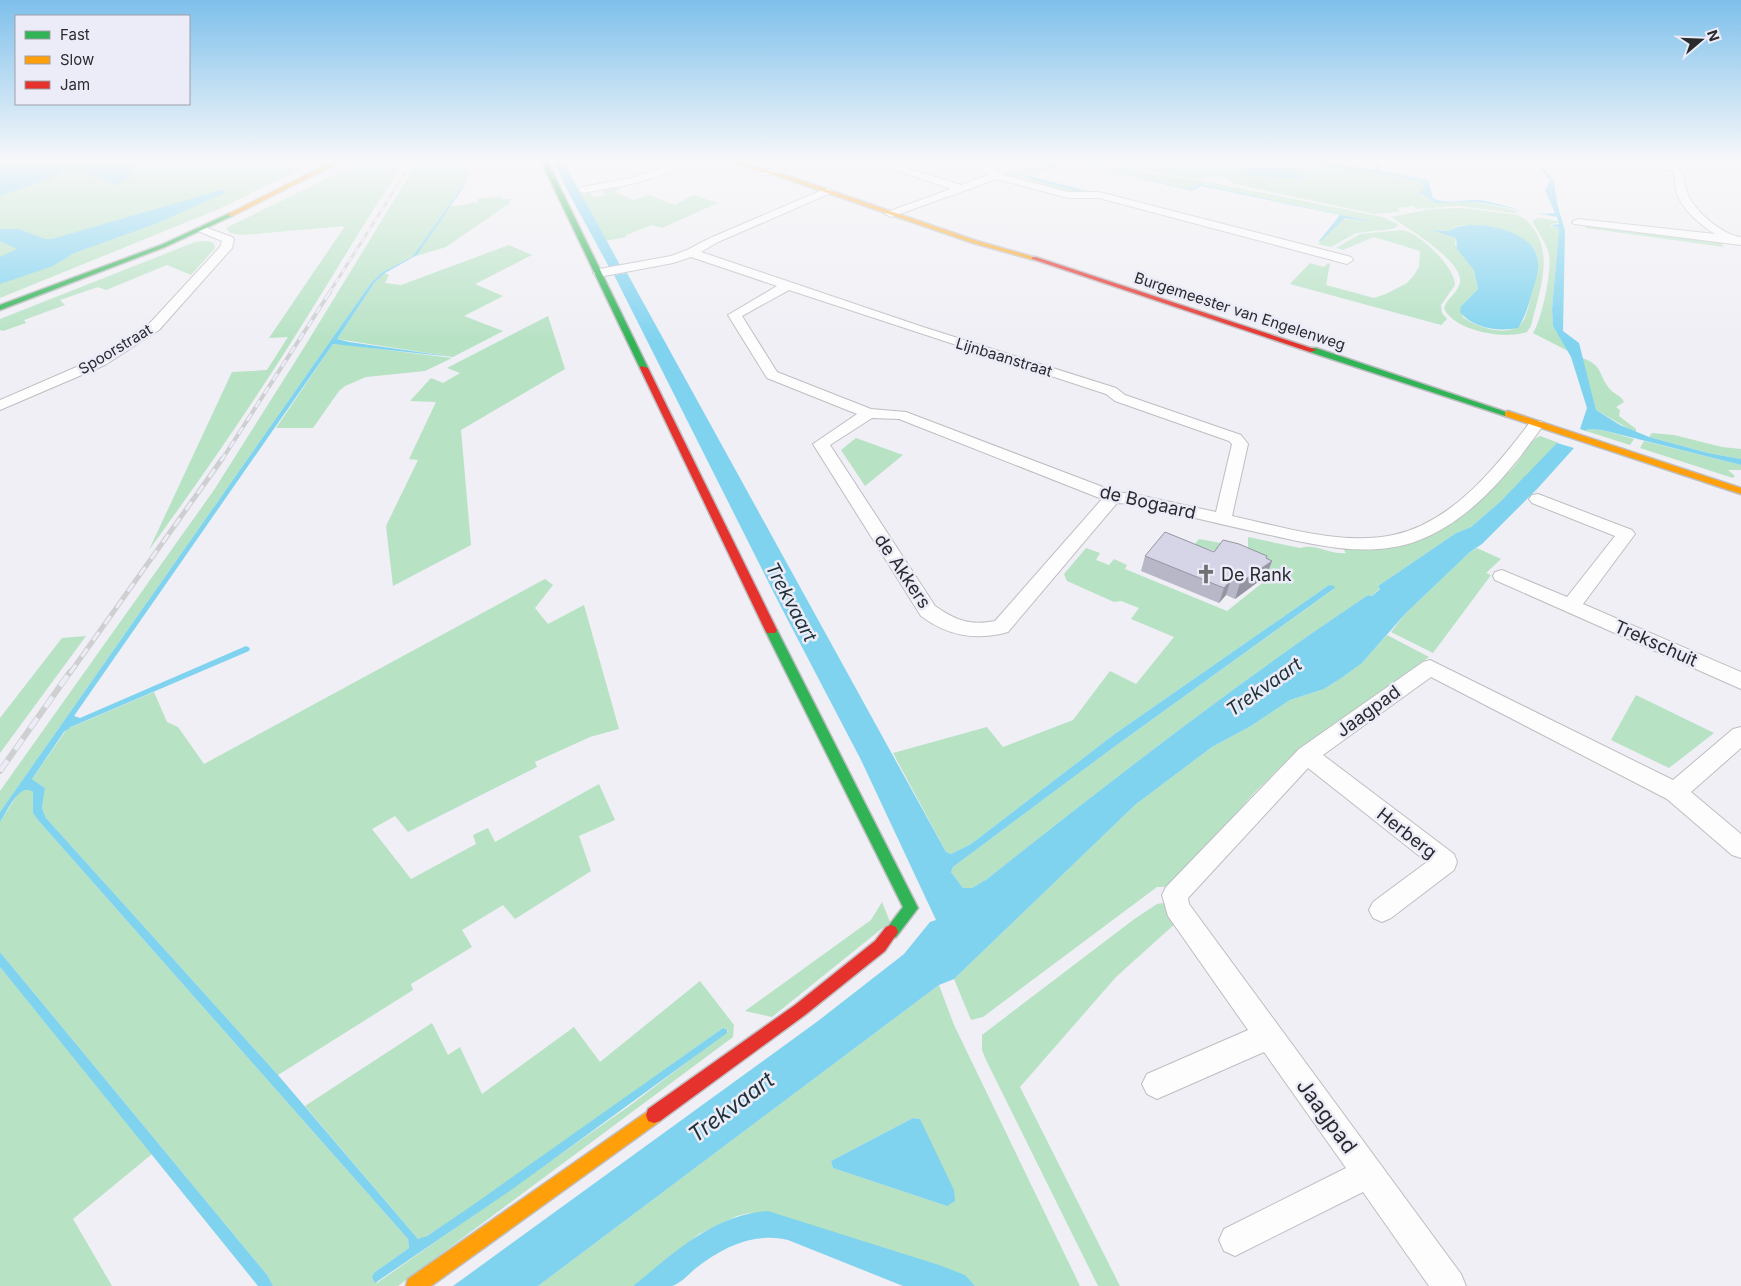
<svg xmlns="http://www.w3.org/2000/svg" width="1741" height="1286" viewBox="0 0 1741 1286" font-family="Inter,sans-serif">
<rect width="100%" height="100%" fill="#efeff5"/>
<g fill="#b7e2c4" fill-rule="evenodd">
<polygon points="90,161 297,161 288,167 307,166 219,209 0,298 0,187"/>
<path d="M362,161H406C369,213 337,270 302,325C254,402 202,477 149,550L232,372L267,370L288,337L269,338L345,226L242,235L230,233L226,228Z"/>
<polygon points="418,161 466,161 469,175 414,255 381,273 371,283 0,812 0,791 214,490 305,346"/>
<polygon points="1040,161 1070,161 1025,175 1075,191 1083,189 1095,192 1069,194 1008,176 1005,173"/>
<polygon points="1071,161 1091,161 1154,174 1209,182 1383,217 1399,225 1393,229 1356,233 1331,247 1318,244 1344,218 1378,223 1199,184 1188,189"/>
<path d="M1099,161H1302L1421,181L1425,187L1420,194L1435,203L1474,202L1519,211L1514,213L1459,206L1417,209L1413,206L1398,208L1399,212L1375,214L1234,184C1226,173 1209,177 1199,178C1193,179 1185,177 1179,176C1152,173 1126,166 1099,161Z"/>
<polygon points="614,187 620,189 615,192 634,200 649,195 675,205 693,195 718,203 662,228 652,225 626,235 626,237 605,241 579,191 588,190 593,197 605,195 600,189"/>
<polygon points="503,196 501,199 511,199 509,201 510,203 446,247 416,256 449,207 478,202 477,199"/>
<path d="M1462,208L1518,215C1520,217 1525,218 1527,221C1557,251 1539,291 1531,326L1527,332C1506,340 1453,331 1444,308C1447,298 1458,293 1460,282C1463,261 1407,228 1391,217L1431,209ZM1469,225C1490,224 1536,234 1538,261C1538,271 1534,282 1532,291C1530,301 1527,317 1521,324C1507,338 1476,327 1463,317L1461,306L1478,289L1474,270L1455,244L1456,238L1432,230L1450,231L1456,226Z"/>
<path d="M1538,218L1558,221L1559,223L1551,224V226L1559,229L1552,309L1553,326L1568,351L1533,333C1542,320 1552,270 1549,254C1546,243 1539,233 1533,223V220Z"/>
<polygon points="1587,225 1721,243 1724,247 1585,228"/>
<path d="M1402,230C1419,232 1455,267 1455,285L1441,305L1442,313L1447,319L1441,325L1290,284L1310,263L1324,267L1328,263L1330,264L1326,285L1374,298L1386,294L1407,283L1414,275L1419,267L1420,251L1374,237L1343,250L1336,248L1360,234Z"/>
<polygon points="207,241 214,243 215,248 191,275 167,265 106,290 98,287 60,300 65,305 24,320 26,323 3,331 0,330 0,319 195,242"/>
<polygon points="509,245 532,255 475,284 503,296 464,316 503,331 453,357 337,339 375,282 385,273 389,275 385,283 401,285"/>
<polygon points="548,316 565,369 461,430 471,545 393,586 386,526 418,460 409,459 436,402 410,401 431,378 443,383 460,373 447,368"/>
<polygon points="333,344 347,345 452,358 425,371 366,377 345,386 339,391 313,428 276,428"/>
<path d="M1582,358C1603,365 1598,374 1609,388C1613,394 1621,395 1624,402L1616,407L1620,410L1619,416L1636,429V433L1596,410Z"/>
<polygon points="1588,429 1602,430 1634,439 1630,445 1586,431"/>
<polygon points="1652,433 1674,435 1722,447 1741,449 1741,459 1708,453 1649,437"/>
<path d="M1540,436L1559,443L1501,501L1471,527L1456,533L1378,586L1380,588L1372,596L1368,595C1236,683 1111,781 987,879L972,888H963L951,872L953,867L1114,747L1334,589L1329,585L1116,733L971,844L951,854L946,852L893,753L987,727L1003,747L1073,720L1110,671L1136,684L1174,637L1131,619L1139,608L1121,601L1114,602L1067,581L1064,574L1086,548L1100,553L1096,560L1109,565L1114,559L1127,565L1125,569L1227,611L1271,576C1248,559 1221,553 1194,545L1199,539L1248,548V537L1300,548C1316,543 1330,555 1346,553L1342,547C1365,547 1391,550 1414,542C1445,533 1487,492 1511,470C1522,460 1527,442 1540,436Z"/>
<polygon points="856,438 903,455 865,486 841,450"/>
<polygon points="1644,441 1741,465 1741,470 1728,470 1735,476 1733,478 1640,448"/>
<polygon points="1477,548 1501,559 1486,573 1491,575 1433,653 1391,632 1406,613 1470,552"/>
<polygon points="545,579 553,585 535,608 548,624 584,605 619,729 590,737 535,762 537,767 408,832 395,816 372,829 411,879 476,844 473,835 488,828 495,842 599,784 615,820 579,836 591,871 515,919 503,905 462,930 472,947 411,984 413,990 278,1075 46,818 42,808 45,788 32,779 67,729 154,692 167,722 178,727 204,764"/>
<polygon points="1387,635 1429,657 1300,748 1255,792 1170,887 1157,887 983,1017 971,1020 954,979 1135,805 1212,747 1251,726 1290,700 1324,689 1343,677 1362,663"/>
<polygon points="86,636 0,753 0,718 62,638"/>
<polygon points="1636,695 1714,733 1669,768 1611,740"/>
<polygon points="27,790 31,790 35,794 33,813 37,819 408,1239 409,1248 375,1272 377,1283 632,1104 728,1031 726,1028 723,1028 470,1208 422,1239 418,1239 305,1106 432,1023 448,1055 460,1047 482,1094 574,1027 600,1062 700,981 734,1025 733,1037 398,1286 273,1286 268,1276 0,952 0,822 19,792"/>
<polygon points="882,902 890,922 772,1017 745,1011 871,920"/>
<polygon points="1163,903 1177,922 1116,977 1020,1087 1120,1286 1098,1286 986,1060 982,1050 982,1035 1133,920 1157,904"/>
<polygon points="0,967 152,1154 73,1219 112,1286 0,1286"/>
<path d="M939,985L954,1025L1080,1286H975L964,1275L749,1213L737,1216L699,1234L633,1286H538ZM913,1118L920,1119L947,1206L833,1168L831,1161Z"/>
</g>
<g fill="#80d3ef">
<polygon points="0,161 133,161 130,177 116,185 72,167 61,171 64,173 0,196"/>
<polygon points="554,161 563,161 620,265 609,267 565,186"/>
<polygon points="1068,161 1188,189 1199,184 1379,223 1345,218 1320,242 1319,241 1340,215 1201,186 1192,191 1070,162 1030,176 1083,190 1075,191 1024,177"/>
<path d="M1302,161H1317L1376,170L1375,161H1377L1381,171L1428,180L1433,198C1446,205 1464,199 1479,200C1503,203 1531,217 1555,213L1545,190L1550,180L1540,169L1537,161H1540L1544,169L1554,180L1557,203L1565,231L1563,331L1579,343L1596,410L1620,425L1649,437L1708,453L1741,459V465L1602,430L1588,429L1586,431L1580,429L1587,408L1571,357L1553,326L1552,309L1559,229L1551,225L1559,224L1557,217L1478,202L1435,203L1420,193L1425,187L1421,181Z"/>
<polygon points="1254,168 1292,169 1305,176 1301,179 1251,176 1241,172"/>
<path d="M465,182H467L417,255L385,273L375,282L337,339L349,342L453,357L333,344L74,716L80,718L246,646L250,648L249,651L71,727L64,732L32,779L45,788L42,808L46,818L278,1075L418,1239L427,1236L470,1207L723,1028L727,1029V1033L514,1188L375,1283L372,1277L375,1272L409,1248L408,1239L37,819L33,813V792C19,782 7,812 0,822V812L371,283L381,273L413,256Z"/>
<polygon points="218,191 223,190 225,193 155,224 74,253 53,266 0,284 0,257 17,249 0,241 0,229 19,229 45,239 52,239"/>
<path d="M1469,225C1492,224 1536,233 1538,262C1539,272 1535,283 1532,292C1529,304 1525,318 1518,328C1498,332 1473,328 1460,312L1461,306L1478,289L1474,270L1457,249L1456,238L1431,230L1450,231L1456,227Z"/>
<path d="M627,273L946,852L951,854L971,844L1116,733L1329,585L1334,586L1335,588L1114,747L953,867L951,872L963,888H972L987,879C1111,781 1236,683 1368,595L1372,596L1380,589L1378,586L1456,533L1471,527L1501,501L1557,443L1574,448L1538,488L1482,544L1470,552L1406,613L1362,663L1343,677L1324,689L1290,700L1251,726L1212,747L1135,805L954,979L939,985L538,1286H453L818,1021L904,954L930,922L936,920L861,760L781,607L614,275Z"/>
<polygon points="0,952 268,1276 273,1286 258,1286 0,967"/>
<polygon points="913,1118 920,1119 954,1190 955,1201 947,1206 833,1168 831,1161"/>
<path d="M768,1211L939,1265L965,1275L975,1286H903L788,1240C754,1232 723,1247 696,1268C690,1273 680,1284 672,1286C660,1286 646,1286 633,1286C674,1253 713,1215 768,1211Z"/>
</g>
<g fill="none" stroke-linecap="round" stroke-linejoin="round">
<defs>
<g id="street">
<polygon points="686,161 700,161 637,183 583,193 578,190 583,187 631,178"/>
<polygon points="787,161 800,161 770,175 762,175 761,173"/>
<polygon points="869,161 884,161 961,185 989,175 980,166 966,161 988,162 1000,174 1068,192 1099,192 1351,257 1353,260 1347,264 1099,198 1068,198 997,179 891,217 885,214 887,212 951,189"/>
<path d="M1610,161L1668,164L1666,161H1676C1684,172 1683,184 1689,197C1697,213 1723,235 1741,237V245L1574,224L1572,222L1578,219L1715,234C1700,224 1684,212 1677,194C1675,186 1675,178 1672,170L1615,164Z"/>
<path d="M827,188L831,189V193L718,242L701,252L923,327L1116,388L1125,395L1241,435L1248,444L1232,516C1283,527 1341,546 1393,535C1452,523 1497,466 1531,421H1541L1544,424C1512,470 1471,521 1417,541C1365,560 1308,543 1256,532C1215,523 1175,513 1134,504L1117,503L1008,632C975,641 948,636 921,616L813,444L857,414L767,378L728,315L777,286L691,257L673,263L599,277L593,273L599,269L671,256L687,250L710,238ZM789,290L1106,394L1115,401L1229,441L1232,444L1216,512L1134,494L1116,492L906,412L871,409L777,372L742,316ZM872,418L899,419L1102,499L995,621C970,626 955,620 935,606L830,445Z"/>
<polygon points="202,226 232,237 234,239 232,248 159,330 105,365 0,410 0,400 95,359 149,324 220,247 222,241 198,231 198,227"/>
<polygon points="1538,494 1632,530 1635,534 1583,604 1741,672 1741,689 1495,580 1493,576 1495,572 1502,570 1567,597 1615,536 1532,503 1529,499 1532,495"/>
<polygon points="1430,660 1673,780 1733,729 1741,727 1741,748 1691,792 1741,834 1741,858 1732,855 1667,799 1431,677 1323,755 1454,854 1457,862 1454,870 1391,918 1382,922 1373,918 1369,910 1373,902 1427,862 1308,768 1188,898 1189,904 1461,1274 1466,1286 1429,1286 1363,1192 1235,1256 1224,1251 1219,1240 1224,1229 1346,1168 1264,1052 1157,1099 1147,1094 1142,1084 1147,1074 1248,1030 1168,916 1162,895 1166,887 1299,749 1423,662"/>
</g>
<g id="fast">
<polygon points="541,161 547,161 648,368 647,370 640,368"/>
<polygon points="230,213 233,215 232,216 165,247 0,310 0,305 161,245"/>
<polygon points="1310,348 1316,348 1512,414 1511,416 1505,416 1310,352"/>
<polygon points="771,626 777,630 918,908 896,937 891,939 886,937 884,932 903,907 765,630"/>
</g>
<g id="slow">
<polygon points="334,161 341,161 232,216 227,215"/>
<polygon points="727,161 735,161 791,177 977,241 1037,258 1034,260 973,243 787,179"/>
<polygon points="1508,411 1741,488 1741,494 1505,416 1505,412"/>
<polygon points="654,1107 660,1109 662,1115 660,1121 431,1286 406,1286 408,1279"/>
</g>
<g id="jam">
<polygon points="1032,257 1036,257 1317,350 1310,352 1032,259"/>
<polygon points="641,366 648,368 777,630 775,633 767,633 765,630 640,368"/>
<polygon points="891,925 896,927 898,932 885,951 805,1015 660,1121 654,1123 648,1121 646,1115 648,1109 795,1005 875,941 886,927"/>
</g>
</defs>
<use href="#street" stroke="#bebec2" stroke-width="2"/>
<use href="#fast" stroke="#bebec2" stroke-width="3"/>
<use href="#slow" stroke="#bebec2" stroke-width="3"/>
<use href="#jam" stroke="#bebec2" stroke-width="3"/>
<use href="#street" fill="#fdfdfe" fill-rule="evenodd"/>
<use href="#fast" fill="#30b455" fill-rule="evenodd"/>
<use href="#slow" fill="#ff9f0a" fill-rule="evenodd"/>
<use href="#jam" fill="#e5322d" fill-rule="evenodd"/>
<defs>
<polyline id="rail-far3" points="329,293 413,161"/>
<polyline id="rail-far2" points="221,461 330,292"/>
<polyline id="rail-far1" points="70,673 222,459"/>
<polyline id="rail" points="0,771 70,672"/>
</defs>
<use href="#rail-far3" stroke="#cecfd0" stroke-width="3"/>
<use href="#rail-far2" stroke="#cecfd0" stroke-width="4"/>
<use href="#rail-far1" stroke="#cecfd0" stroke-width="5"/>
<use href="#rail" stroke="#cecfd0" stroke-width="6"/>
<use href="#rail-far3" stroke="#ececf8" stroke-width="2" stroke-dasharray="6" stroke-linecap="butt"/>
<use href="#rail-far2" stroke="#ececf8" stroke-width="2.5" stroke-dasharray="8" stroke-linecap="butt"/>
<use href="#rail-far1" stroke="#ececf8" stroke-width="3" stroke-dasharray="10" stroke-linecap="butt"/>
<use href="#rail" stroke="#ececf8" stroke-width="4.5" stroke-dasharray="13" stroke-linecap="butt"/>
</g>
<polygon fill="#b7b7c7" points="1214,552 1267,558 1272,561 1266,576 1235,599 1226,595 1219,603 1141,571 1145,556"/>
<g fill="#9595a2">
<polygon points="1267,556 1264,567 1272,561 1266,576 1235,599 1240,583"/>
<polygon points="1231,580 1226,595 1219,603 1224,588"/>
</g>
<polygon fill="#d5d5e7" stroke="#9595a2" points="1165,532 1214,552 1223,540 1239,544 1267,556 1266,558 1272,561 1240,583 1231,580 1224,588 1145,556"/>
<linearGradient id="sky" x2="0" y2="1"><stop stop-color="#7ec0eb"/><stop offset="0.47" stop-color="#f8f8fa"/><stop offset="1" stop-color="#f8f8fa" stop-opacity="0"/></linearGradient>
<rect width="1741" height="341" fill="url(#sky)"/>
<defs>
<symbol id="church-bare" viewBox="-9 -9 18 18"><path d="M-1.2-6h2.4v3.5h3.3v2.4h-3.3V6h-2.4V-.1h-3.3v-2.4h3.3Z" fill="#6f7074" stroke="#ececf8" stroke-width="2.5" paint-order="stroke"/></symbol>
</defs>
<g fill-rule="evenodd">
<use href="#church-bare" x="1192" y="560" width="28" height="28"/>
</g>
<g text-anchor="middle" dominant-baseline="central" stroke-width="5" stroke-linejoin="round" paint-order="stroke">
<g font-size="15" fill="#2a2b2f" stroke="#ececf8">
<text transform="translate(1240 311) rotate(18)">Burgemeester van Engelenweg</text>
<text transform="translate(115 349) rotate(-31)">Spoorstraat</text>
<text transform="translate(1004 357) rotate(17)">Lijnbaanstraat</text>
</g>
<g font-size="18" fill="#2a2b2f" stroke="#ececf8">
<text transform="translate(1148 502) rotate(13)">de Bogaard</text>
<text transform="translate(903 571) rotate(56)">de Akkers</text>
<text transform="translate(1656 643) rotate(24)">Trekschuit</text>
<text transform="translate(1368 711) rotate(-36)">Jaagpad</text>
<text transform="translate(1407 833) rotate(38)">Herberg</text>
</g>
<g font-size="18" fill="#2a2b2f" stroke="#ececf8" text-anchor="start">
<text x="1221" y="574">De Rank</text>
</g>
<g font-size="19" font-style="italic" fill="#1d3138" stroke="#ececf8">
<text transform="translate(791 602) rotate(62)">Trekvaart</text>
<text transform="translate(1264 687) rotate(-35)">Trekvaart</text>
</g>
<g font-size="21" fill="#2a2b2f" stroke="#ececf8">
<text transform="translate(1327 1116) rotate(54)">Jaagpad</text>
</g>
<g font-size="22" font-style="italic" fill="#1d3138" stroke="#ececf8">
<text transform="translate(731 1107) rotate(-37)">Trekvaart</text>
</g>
</g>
<rect x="15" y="15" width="175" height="90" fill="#ececf8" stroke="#9e9fa8"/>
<rect x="25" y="31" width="25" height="8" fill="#30b455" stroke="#9e9fa8"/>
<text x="60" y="40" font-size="15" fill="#2a2b2f">Fast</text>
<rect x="25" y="56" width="25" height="8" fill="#ff9f0a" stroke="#9e9fa8"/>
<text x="60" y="65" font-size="15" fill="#2a2b2f">Slow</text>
<rect x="25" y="81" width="25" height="8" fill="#e5322d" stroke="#9e9fa8"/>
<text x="60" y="90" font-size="15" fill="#2a2b2f">Jam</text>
<g transform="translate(1701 40) rotate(71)" stroke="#ececf8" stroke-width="4" paint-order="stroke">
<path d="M0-4L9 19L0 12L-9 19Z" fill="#2a2b2f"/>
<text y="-8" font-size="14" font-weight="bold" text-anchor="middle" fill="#2a2b2f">N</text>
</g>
</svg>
